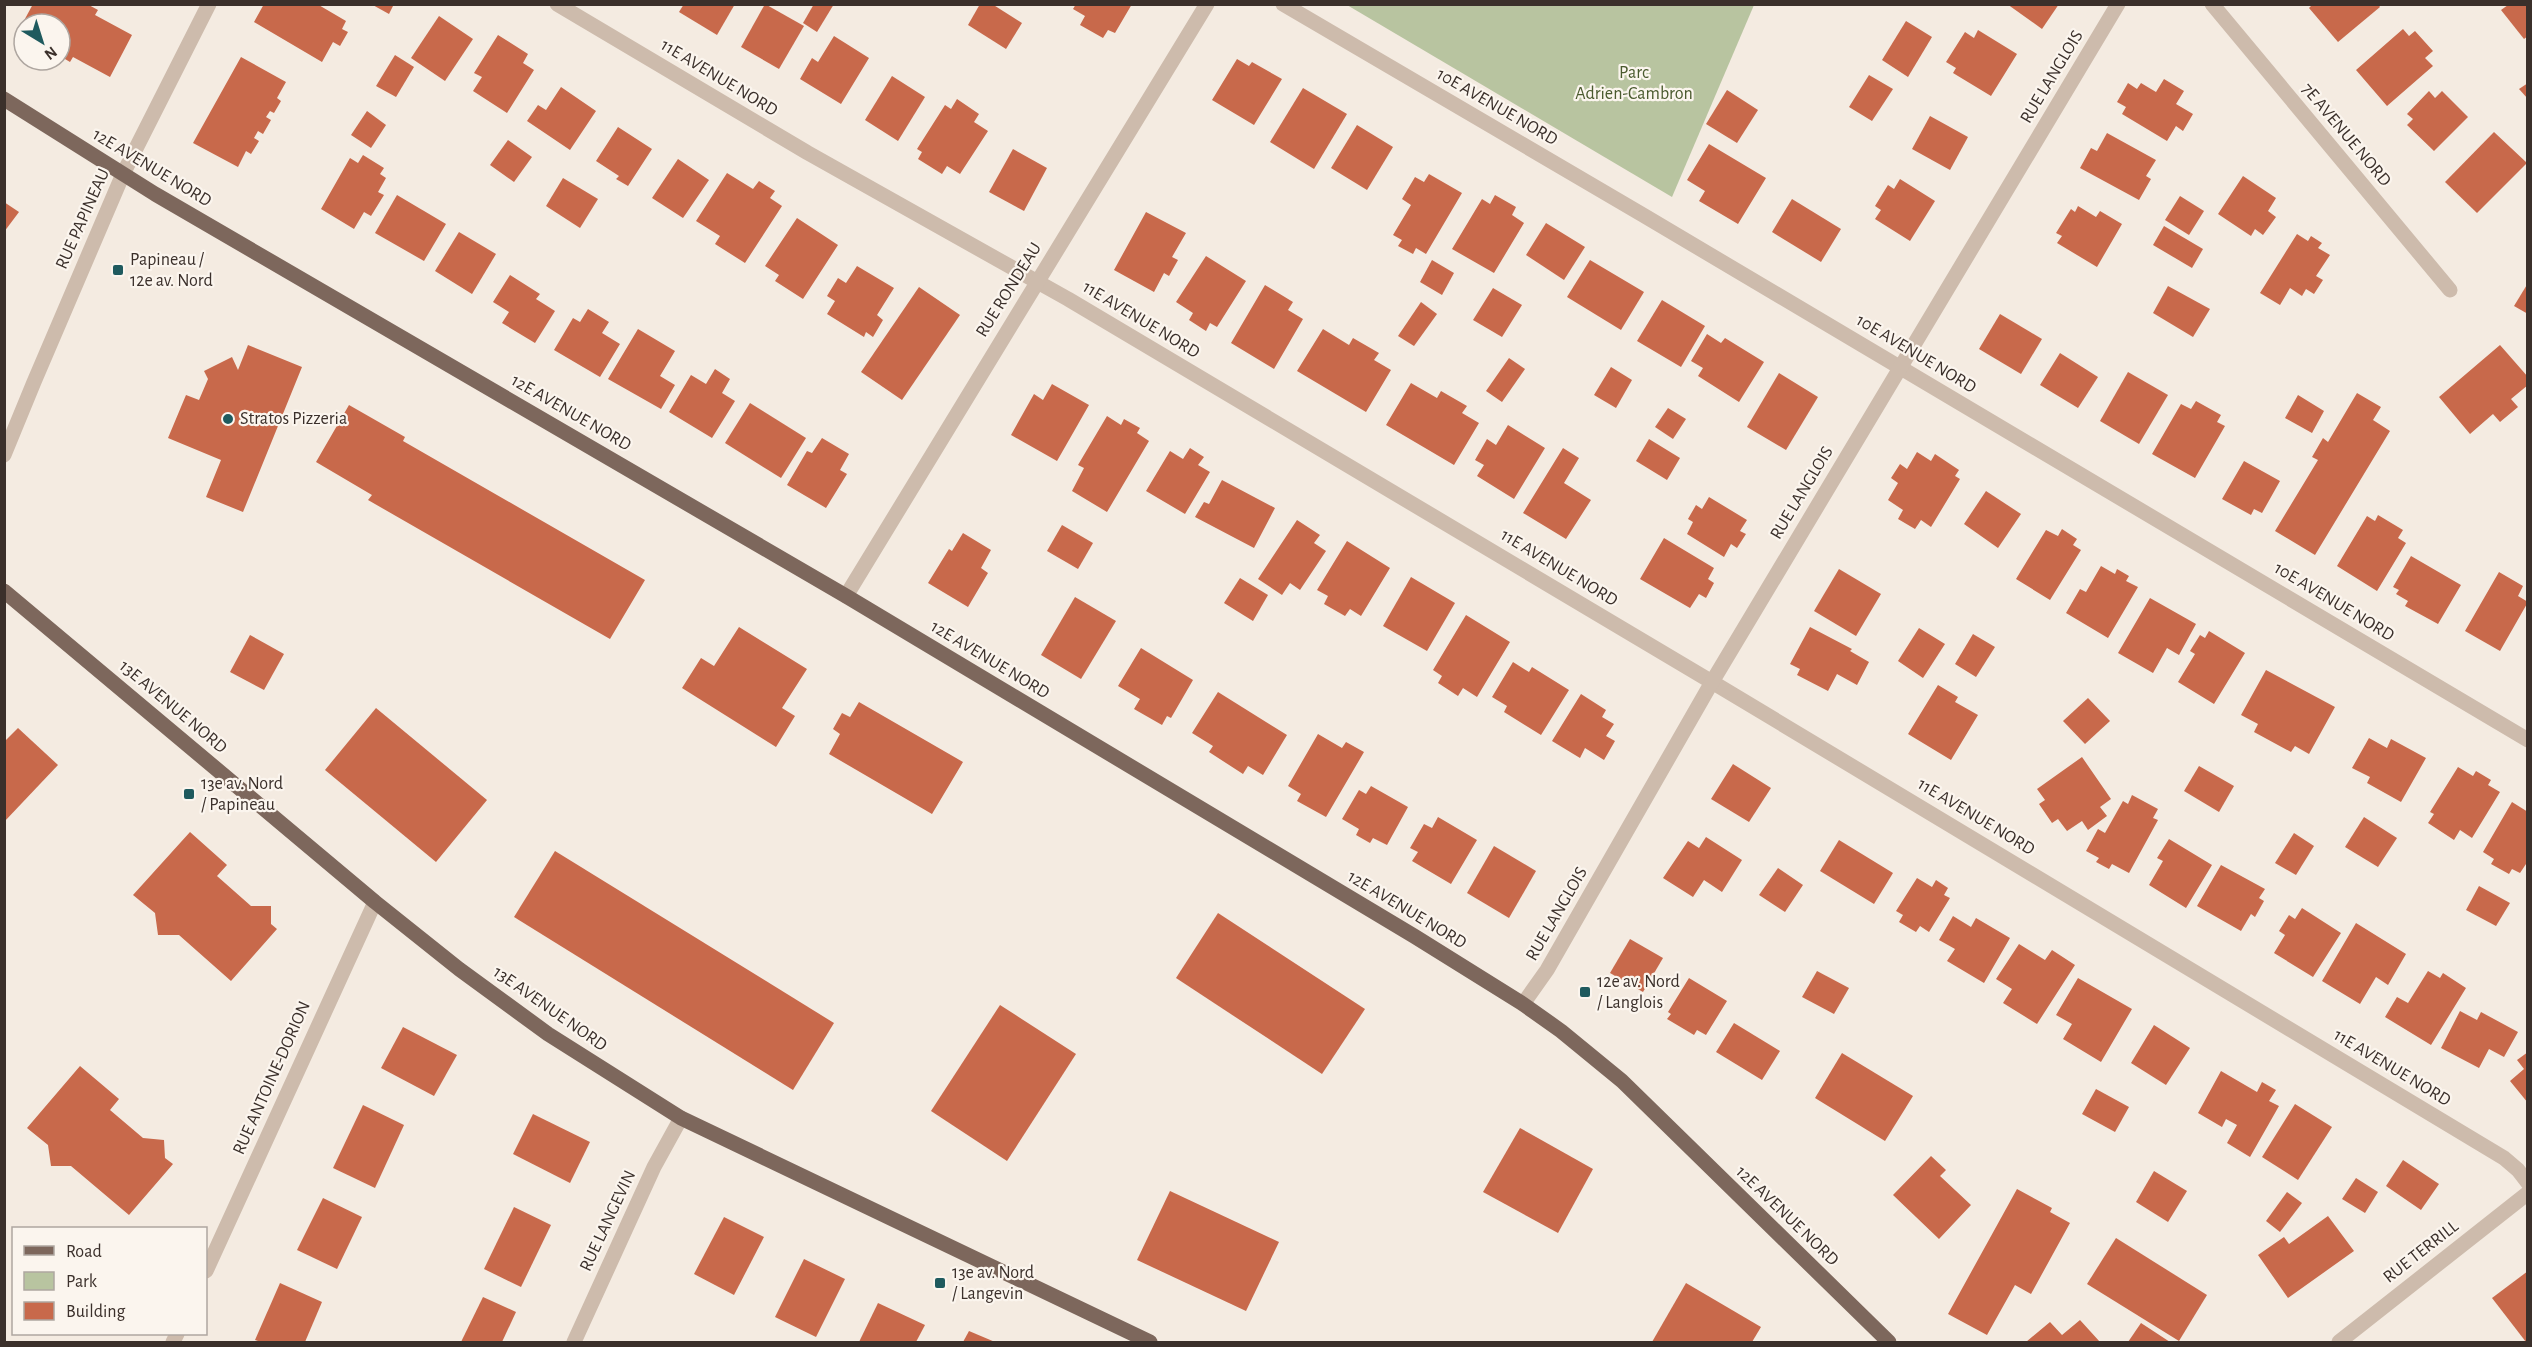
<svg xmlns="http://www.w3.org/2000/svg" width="2532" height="1347" viewBox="0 0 2532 1347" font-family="'Alegreya Sans',sans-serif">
<rect width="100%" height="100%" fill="#f4ebe1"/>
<polygon fill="#b8c4a0" points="1347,5 1754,5 1672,197"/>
<g fill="#c8694b">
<polygon points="33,4 75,4 79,6 87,4 98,10 95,15 132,35 110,77 73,57 70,62 60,56 60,24 24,24 24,30 20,28"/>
<polygon points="264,4 317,4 346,21 342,29 348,32 340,46 333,42 322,62 254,22"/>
<polygon points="371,4 394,4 389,14"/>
<polygon points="684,4 735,4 717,35 679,12"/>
<polygon points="765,4 804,26 779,69 741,47"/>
<polygon points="814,4 834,4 817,32 803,23"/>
<polygon points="980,4 992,4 1022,23 1006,49 968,25"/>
<polygon points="1076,4 1132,4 1115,33 1108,30 1103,38 1080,25 1085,16 1073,9"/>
<polygon points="2007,4 2059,4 2042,29"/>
<polygon points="2313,4 2378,4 2380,7 2338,42 2309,8"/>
<polygon points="2508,5 2528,5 2528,36 2524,39 2501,10"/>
<polygon points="439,16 473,39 445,81 411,58"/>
<polygon points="1906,21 1932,37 1908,77 1882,60"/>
<polygon points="2403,29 2409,36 2415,31 2433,51 2425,58 2433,66 2387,106 2356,70"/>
<polygon points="1978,30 2017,54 1991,96 1953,73 1956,68 1946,62 1965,32 1974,38"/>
<polygon points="498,35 528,54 523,63 534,70 507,113 473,91 482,77 474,73"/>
<polygon points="834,36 869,58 841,104 800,79 812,58 818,62"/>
<polygon points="395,55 414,67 396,97 376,86"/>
<polygon points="241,57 286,82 277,98 281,101 274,113 270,111 266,117 271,120 263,134 258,131 254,138 259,141 251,154 246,151 238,167 193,143"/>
<polygon points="1237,59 1249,66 1252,62 1282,79 1254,125 1212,100"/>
<polygon points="1869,75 1893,89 1872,121 1849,107"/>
<polygon points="892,76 925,97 898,141 865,120"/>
<polygon points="2164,79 2184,91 2176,104 2193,114 2183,131 2176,126 2167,141 2122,114 2126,107 2117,102 2128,83 2137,89 2141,83 2156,92"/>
<polygon points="2528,83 2528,99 2519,89"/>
<polygon points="561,87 596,111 570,150 527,121 538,105 546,110"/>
<polygon points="1303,88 1347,114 1314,169 1270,142"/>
<polygon points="1727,90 1758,110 1737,143 1706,124"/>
<polygon points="2429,91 2435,98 2442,91 2468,117 2434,151 2407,125 2413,119 2407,114"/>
<polygon points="957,99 979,114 974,122 988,131 960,174 947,166 942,174 918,159 922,152 917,149 945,105 951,109"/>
<polygon points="367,111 386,125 371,148 351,135"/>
<polygon points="1930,116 1968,137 1950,170 1912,149"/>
<polygon points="1357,125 1393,147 1367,190 1331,168"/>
<polygon points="618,127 652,149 628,186 616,179 619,176 596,161"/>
<polygon points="2494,132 2527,163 2477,213 2445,182"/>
<polygon points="2107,133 2156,160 2146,176 2151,179 2139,200 2080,168 2091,148 2097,151"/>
<polygon points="508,140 532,157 514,182 490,165"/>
<polygon points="1709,144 1766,178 1738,224 1699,201 1705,191 1687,180"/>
<polygon points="1013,149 1047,168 1024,211 989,192"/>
<polygon points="363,155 384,168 380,174 386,178 378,192 384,195 371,216 364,212 354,229 321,209 350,158 358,163"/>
<polygon points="678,159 709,180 683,218 652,198"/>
<polygon points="727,173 753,189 759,181 775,191 770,198 782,206 745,263 715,244 720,236 696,221"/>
<polygon points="1429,174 1462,193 1426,254 1416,248 1413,254 1398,246 1402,240 1393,235 1411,205 1402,199 1415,177 1424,182"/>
<polygon points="2243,176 2276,198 2268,211 2276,217 2263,235 2255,229 2251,236 2218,214"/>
<polygon points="563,178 598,199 580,228 546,206"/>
<polygon points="1900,179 1935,201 1910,241 1875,219 1881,210 1875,206 1888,185 1894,189"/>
<polygon points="397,195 446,224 424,261 375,233"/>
<polygon points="1495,195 1516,207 1512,215 1524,223 1494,273 1452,249 1482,199 1490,204"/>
<polygon points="2180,196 2204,211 2189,235 2165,220"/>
<polygon points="1792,199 1841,229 1821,262 1772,232"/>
<polygon points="4,202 19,212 4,232"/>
<polygon points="2078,206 2096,217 2100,211 2122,224 2097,267 2057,243 2062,236 2056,233 2071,209 2075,212"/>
<polygon points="1146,212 1186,233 1172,257 1178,260 1169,276 1164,273 1154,292 1114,270"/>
<polygon points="797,218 838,245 803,299 775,281 779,275 765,266"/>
<polygon points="1546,223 1585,247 1564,280 1526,255"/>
<polygon points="2164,226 2203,249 2192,268 2153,245"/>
<polygon points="459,232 496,254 472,294 435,271"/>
<polygon points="2297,234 2308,241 2311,236 2322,243 2318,248 2330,255 2316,276 2323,280 2314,294 2306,289 2302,296 2290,288 2280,305 2260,293"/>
<polygon points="1206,256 1246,281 1217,327 1210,323 1206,331 1189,320 1193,313 1176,302"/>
<polygon points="1432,260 1454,273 1442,295 1420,282"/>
<polygon points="1590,260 1644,292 1621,330 1567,297"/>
<polygon points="857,266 894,288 877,315 883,320 873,337 866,332 864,337 827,314 835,301 827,296 838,278 846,283"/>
<polygon points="510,275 540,294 536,299 555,311 535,343 502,323 509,312 493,302"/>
<polygon points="2528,283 2528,314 2514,306"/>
<polygon points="1265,285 1293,302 1288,310 1303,319 1274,369 1231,343"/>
<polygon points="2168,286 2210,309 2193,337 2153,313"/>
<polygon points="919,287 960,315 902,400 861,372"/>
<polygon points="1493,288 1522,305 1502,337 1473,320"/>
<polygon points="1662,300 1705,326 1681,367 1637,341"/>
<polygon points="1421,302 1437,314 1414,346 1398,336"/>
<polygon points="588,309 609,322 602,333 620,344 600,377 554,350 573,318 580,322"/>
<polygon points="2000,314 2042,339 2021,374 1979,349"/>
<polygon points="638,329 675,351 660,376 675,385 661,409 608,379"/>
<polygon points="1323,329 1349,345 1353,338 1379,353 1374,360 1391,370 1366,412 1297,371"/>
<polygon points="1707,334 1721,343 1725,338 1764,362 1739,402 1698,376 1703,368 1691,361"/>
<polygon points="248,345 302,367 243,512 206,497 221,460 168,438 186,395 199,400 208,379 204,371 232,357 238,370"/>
<polygon points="2500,345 2528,377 2528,385 2511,399 2518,407 2500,422 2493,414 2470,434 2439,397"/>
<polygon points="2060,353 2098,377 2078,408 2040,385"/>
<polygon points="1509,358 1525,369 1502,402 1486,391"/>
<polygon points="1611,367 1632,380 1616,408 1594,395"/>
<polygon points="715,369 730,379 722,393 735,401 712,438 669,412 691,375 706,384"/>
<polygon points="2128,372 2168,395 2139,444 2100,421"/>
<polygon points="1779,373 1818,397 1786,450 1747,427"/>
<polygon points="1411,383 1437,398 1441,391 1467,406 1462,413 1479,423 1454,465 1386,425"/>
<polygon points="1052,384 1089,405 1057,461 1011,435 1034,394 1043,400"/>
<polygon points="2357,393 2381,407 2373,420 2390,431 2315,555 2275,531 2318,460 2312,457 2323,438 2328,442"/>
<polygon points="2298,395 2324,411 2312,433 2285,418"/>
<polygon points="2196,401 2221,415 2217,422 2225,426 2195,478 2152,454 2181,404 2191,409"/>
<polygon points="750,403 806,438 781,478 725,443"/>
<polygon points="349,405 405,437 403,441 645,580 610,639 368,500 372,495 316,462"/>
<polygon points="1668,408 1686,419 1673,439 1655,427"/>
<polygon points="1107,416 1121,425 1124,419 1140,428 1137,433 1149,441 1107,512 1072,491 1084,468 1078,465"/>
<polygon points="1508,425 1545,448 1514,499 1477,476 1484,465 1475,460 1487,439 1496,445"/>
<polygon points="822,438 849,454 840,470 847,474 826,508 787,485 807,451 812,453"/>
<polygon points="1649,439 1680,458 1667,480 1636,461"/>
<polygon points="1190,448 1204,457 1198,465 1210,472 1185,514 1146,491 1170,451 1183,459"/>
<polygon points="1563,448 1579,458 1564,483 1591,500 1566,539 1523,513"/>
<polygon points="1917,452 1931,461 1935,454 1959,470 1955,476 1960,479 1931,527 1921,520 1915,529 1898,519 1903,510 1888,500 1898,483 1891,478 1900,464 1907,469"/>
<polygon points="2244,461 2280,481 2262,513 2254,509 2251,515 2222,499"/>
<polygon points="1222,480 1275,508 1254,548 1195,517 1204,502 1209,504"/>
<polygon points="1986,491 2021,514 1998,548 1964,524"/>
<polygon points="1709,497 1747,520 1740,531 1746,534 1737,548 1731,544 1724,557 1687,534 1693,522 1688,519 1696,505 1702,509"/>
<polygon points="2378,515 2403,530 2398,538 2406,543 2377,591 2337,566 2367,516 2375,521"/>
<polygon points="1297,520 1320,535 1314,543 1326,551 1300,590 1290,583 1282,595 1258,579"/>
<polygon points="1062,525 1093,543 1078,569 1047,551"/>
<polygon points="2062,529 2077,539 2073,545 2081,550 2050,600 2016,579 2046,530 2058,536"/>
<polygon points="963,533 991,550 981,568 988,573 968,607 928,583 949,549 952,551"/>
<polygon points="1664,538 1714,568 1708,579 1714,583 1706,598 1699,594 1690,608 1640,579"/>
<polygon points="1347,541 1390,568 1361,616 1350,609 1345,616 1324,604 1328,596 1317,590"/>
<polygon points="2411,556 2461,585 2438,624 2405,606 2408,601 2396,594 2399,590 2393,587"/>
<polygon points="2101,566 2115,574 2117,569 2129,576 2126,581 2138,587 2108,638 2066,613 2080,589 2086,592"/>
<polygon points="1839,569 1881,594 1856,636 1814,611"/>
<polygon points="2499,572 2523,586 2518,596 2528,602 2500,651 2465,631"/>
<polygon points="1411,577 1455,603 1427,651 1383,626"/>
<polygon points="1240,578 1268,595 1253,621 1224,603"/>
<polygon points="1075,597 1116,621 1081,679 1041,655"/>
<polygon points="2150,598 2196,624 2179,655 2167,648 2153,673 2118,653"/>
<polygon points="1466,615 1510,642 1477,697 1463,688 1458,696 1438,683 1442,676 1433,670"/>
<polygon points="739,627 807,669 782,708 795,716 776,747 682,688 701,658 714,666"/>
<polygon points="1810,627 1852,649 1850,651 1869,662 1857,685 1837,674 1828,691 1797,675 1800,669 1790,664"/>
<polygon points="1919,628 1945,644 1923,678 1898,661"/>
<polygon points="2209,631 2245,653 2214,704 2178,682 2195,654 2190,651 2200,635 2205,638"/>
<polygon points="1973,634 1995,647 1976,677 1955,664"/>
<polygon points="250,635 284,654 264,690 230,672"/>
<polygon points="1141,648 1193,680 1171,718 1167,716 1162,725 1134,709 1140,699 1118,686"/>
<polygon points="1513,662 1529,672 1532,667 1569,690 1541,735 1504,712 1507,706 1492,697"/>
<polygon points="2266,670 2335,707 2309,754 2295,746 2291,752 2254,732 2258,724 2241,715"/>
<polygon points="1938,685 1958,697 1955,702 1978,715 1951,760 1908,734"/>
<polygon points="1218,692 1287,735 1263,775 1248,766 1243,774 1209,752 1213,746 1192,733"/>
<polygon points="1581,694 1606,710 1602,717 1614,724 1606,736 1615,741 1604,760 1585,748 1580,758 1552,741"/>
<polygon points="2088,698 2110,721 2085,744 2063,721"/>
<polygon points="859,702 963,762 932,814 829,754 840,734 833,729 842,713 850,717"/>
<polygon points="376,708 487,800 436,862 325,770"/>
<polygon points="18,728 58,765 4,822 4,742"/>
<polygon points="1318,734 1342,748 1346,742 1364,752 1326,817 1297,801 1301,794 1288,786"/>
<polygon points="2369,738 2387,748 2391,739 2426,758 2401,802 2367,783 2370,777 2352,768"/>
<polygon points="2082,757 2111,799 2100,807 2107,816 2088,830 2082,821 2067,831 2058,819 2052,823 2039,804 2045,800 2037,789"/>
<polygon points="1733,764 1771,788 1749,822 1711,799"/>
<polygon points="2199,766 2234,786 2219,812 2184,791"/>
<polygon points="2458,767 2473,776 2476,771 2491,780 2488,785 2500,792 2472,838 2460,830 2454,840 2428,823 2434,814 2430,812"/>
<polygon points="1371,786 1408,807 1387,845 1373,838 1370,843 1356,835 1359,829 1342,819 1359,790 1366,794"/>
<polygon points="2132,795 2158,809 2153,818 2158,820 2129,873 2112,864 2109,869 2096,862 2099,858 2086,851 2098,829 2105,833 2123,801 2128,804"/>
<polygon points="2512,802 2528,812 2528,861 2520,873 2512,869 2509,874 2491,864 2494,859 2483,852"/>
<polygon points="1438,817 1477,840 1451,884 1412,861 1418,852 1410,848 1424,824 1432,828"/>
<polygon points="2364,817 2397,838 2378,867 2345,847"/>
<polygon points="190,832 227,865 217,876 251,906 271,906 271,924 277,929 231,981 179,935 158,935 155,913 133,895"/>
<polygon points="2294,833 2314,846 2296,875 2275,863"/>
<polygon points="1706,837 1742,860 1722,892 1704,880 1693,897 1663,878 1688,841 1699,848"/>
<polygon points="2169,839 2212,865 2186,908 2149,885 2163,861 2157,858"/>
<polygon points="1839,840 1893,873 1874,904 1820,871"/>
<polygon points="1494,846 1536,871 1509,918 1467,893"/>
<polygon points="555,851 834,1023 793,1090 514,917"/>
<polygon points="2221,865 2265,889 2259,898 2264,901 2255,917 2251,914 2241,931 2197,906"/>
<polygon points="1778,868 1803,885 1785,912 1759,895"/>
<polygon points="1917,878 1932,887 1936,880 1948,888 1944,895 1950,898 1929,932 1920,926 1916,932 1899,922 1903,915 1896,911"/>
<polygon points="2479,886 2510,903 2496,926 2466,910"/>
<polygon points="2302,908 2341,933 2313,977 2274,953 2285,935 2279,931 2289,915 2295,919"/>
<polygon points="1218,913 1365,1009 1322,1074 1176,978"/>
<polygon points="1953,916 1971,927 1976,918 2010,938 1984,983 1947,961 1955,949 1939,940"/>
<polygon points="2356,923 2406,954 2388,985 2376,977 2360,1004 2322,981"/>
<polygon points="1630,939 1663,958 1643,992 1610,973"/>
<polygon points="2019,944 2045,960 2052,950 2075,965 2037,1024 2003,1003 2012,989 1996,979"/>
<polygon points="1817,971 1849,988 1834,1014 1802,997"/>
<polygon points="2428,971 2440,978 2443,973 2466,988 2431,1045 2385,1017 2397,997 2408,1003"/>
<polygon points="1689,978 1727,1001 1706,1035 1697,1030 1694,1035 1667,1019 1671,1014 1668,1012"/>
<polygon points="2078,978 2132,1009 2101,1062 2063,1039 2072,1024 2056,1015"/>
<polygon points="1000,1005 1076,1054 1007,1161 931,1111"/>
<polygon points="2460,1011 2477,1020 2481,1012 2518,1032 2504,1057 2489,1049 2479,1068 2441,1048"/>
<polygon points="1734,1023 1780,1051 1762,1080 1716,1052"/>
<polygon points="2154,1025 2190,1048 2166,1085 2131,1063"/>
<polygon points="403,1027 457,1055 434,1096 381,1068"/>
<polygon points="2528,1052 2528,1103 2510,1081 2524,1069 2517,1060"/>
<polygon points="1842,1053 1913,1096 1885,1141 1815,1098"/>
<polygon points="80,1066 119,1099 110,1110 143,1138 164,1140 165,1158 173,1164 129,1215 71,1166 51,1166 48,1145 27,1128"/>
<polygon points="2221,1071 2257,1092 2262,1082 2276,1090 2269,1101 2279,1106 2250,1157 2227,1143 2237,1125 2226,1119 2222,1127 2198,1113"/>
<polygon points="2096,1089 2129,1107 2115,1132 2082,1114"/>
<polygon points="2295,1104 2332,1127 2298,1180 2262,1157"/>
<polygon points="363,1105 404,1125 375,1188 333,1168"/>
<polygon points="533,1114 590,1142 570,1183 513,1154"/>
<polygon points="1520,1128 1593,1169 1558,1233 1483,1192"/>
<polygon points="1931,1156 1946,1170 1940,1176 1971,1205 1939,1239 1893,1195"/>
<polygon points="2403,1160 2439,1184 2421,1210 2386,1186"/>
<polygon points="2154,1171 2187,1191 2168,1222 2136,1202"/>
<polygon points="2356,1178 2378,1192 2365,1213 2342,1199"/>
<polygon points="2017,1189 2052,1208 2050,1212 2070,1223 2031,1294 2015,1285 1987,1335 1948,1314"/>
<polygon points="1170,1191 1279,1242 1246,1311 1137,1260"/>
<polygon points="2287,1192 2302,1203 2280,1232 2266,1221"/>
<polygon points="323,1198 362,1217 337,1269 297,1250"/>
<polygon points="514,1207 551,1225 521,1287 484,1269"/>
<polygon points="2328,1216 2354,1251 2288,1298 2258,1255 2284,1237 2289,1244"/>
<polygon points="724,1217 764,1237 734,1295 694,1274"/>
<polygon points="2116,1238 2207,1295 2179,1341 2087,1284"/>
<polygon points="804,1259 845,1279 816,1337 775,1317"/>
<polygon points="2528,1271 2528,1342 2526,1342 2492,1298"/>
<polygon points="280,1283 322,1302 305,1342 261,1342 255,1340"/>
<polygon points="1686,1283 1761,1327 1752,1342 1652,1342"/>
<polygon points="483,1297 516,1312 502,1342 461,1342"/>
<polygon points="878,1303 925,1325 916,1342 859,1342"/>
<polygon points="2080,1320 2100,1342 2026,1342 2050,1322 2062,1335"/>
<polygon points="2141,1323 2170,1342 2128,1342"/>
<polygon points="969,1331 995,1342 963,1342"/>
</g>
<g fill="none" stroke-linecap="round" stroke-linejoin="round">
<g stroke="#cdbbac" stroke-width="15">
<polyline points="557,4 808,153 1068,299 1712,682 2504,1158 2518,1170 2528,1183"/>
<polyline points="1283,4 1643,215 2528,740"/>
<polyline points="2212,4 2450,290"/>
<polyline points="4,455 34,382 123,174 209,4"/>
<polyline points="846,596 1207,4"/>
<polyline points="1523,1004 1547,970 1712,682 2118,4"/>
<polyline points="206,1271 375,902"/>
<polyline points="173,1342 177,1334"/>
<polyline points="574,1342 654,1167 681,1118"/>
<polyline points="2339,1342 2528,1193"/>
</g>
<g stroke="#7d675c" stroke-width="15">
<polyline points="4,99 155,194 846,596 1414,936 1523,1004 1561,1031 1622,1081 1889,1342"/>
<polyline points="4,591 375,902 459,969 548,1034 681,1118 1150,1342"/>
</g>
</g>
<g fill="#1f5a5e" stroke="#fbf5ee" stroke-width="2">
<rect x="112" y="264" width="12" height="12" rx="3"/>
<circle cx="228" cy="419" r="6"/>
<rect x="183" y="788" width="12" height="12" rx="3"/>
<rect x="1579" y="986" width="12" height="12" rx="3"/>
<rect x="934" y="1277" width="12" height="12" rx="3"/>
</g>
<g text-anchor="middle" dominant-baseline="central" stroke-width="4.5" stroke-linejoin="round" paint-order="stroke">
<g font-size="18" fill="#4a5a2e" stroke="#fbf5ee">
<text x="1634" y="73">Parc<tspan x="1634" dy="21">Adrien-Cambron</tspan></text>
</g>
<g font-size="18" fill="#3b302b" stroke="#fbf5ee">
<text transform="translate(2052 77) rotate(-59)">RUE LANGLOIS</text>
<text transform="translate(719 78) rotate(31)">11E AVENUE NORD</text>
<text transform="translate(1497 107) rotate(30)">10E AVENUE NORD</text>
<text transform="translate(2346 135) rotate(50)">7E AVENUE NORD</text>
<text transform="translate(152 168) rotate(31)">12E AVENUE NORD</text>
<text transform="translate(83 219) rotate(-66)">RUE PAPINEAU</text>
<text transform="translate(1009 290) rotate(-58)">RUE RONDEAU</text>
<text transform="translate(1141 320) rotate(31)">11E AVENUE NORD</text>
<text transform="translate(1916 354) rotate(31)">10E AVENUE NORD</text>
<text transform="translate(571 413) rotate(30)">12E AVENUE NORD</text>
<text transform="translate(1802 493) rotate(-59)">RUE LANGLOIS</text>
<text transform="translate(1559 568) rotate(31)">11E AVENUE NORD</text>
<text transform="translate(2334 602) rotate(31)">10E AVENUE NORD</text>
<text transform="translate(990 660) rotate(31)">12E AVENUE NORD</text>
<text transform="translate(173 707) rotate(40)">13E AVENUE NORD</text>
<text transform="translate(1976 817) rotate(31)">11E AVENUE NORD</text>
<text transform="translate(1407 910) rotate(31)">12E AVENUE NORD</text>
<text transform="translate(1557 914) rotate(-60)">RUE LANGLOIS</text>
<text transform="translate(550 1009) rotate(35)">13E AVENUE NORD</text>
<text transform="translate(2392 1068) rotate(31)">11E AVENUE NORD</text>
<text transform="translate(272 1078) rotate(-66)">RUE ANTOINE-DORION</text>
<text transform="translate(1787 1216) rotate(44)">12E AVENUE NORD</text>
<text transform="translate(608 1221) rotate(-65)">RUE LANGEVIN</text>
<text transform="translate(2421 1252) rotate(-38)">RUE TERRILL</text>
</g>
<g font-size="18" fill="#3b302b" stroke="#fbf5ee" text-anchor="start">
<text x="130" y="260">Papineau /<tspan x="130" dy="21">12e av. Nord</tspan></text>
<text x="240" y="419">Stratos Pizzeria</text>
<text x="201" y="784">13e av. Nord<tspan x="201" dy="21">/ Papineau</tspan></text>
<text x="1597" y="982">12e av. Nord<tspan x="1597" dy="21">/ Langlois</tspan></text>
<text x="952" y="1273">13e av. Nord<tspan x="952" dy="21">/ Langevin</tspan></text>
</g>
</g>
<rect width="2532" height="1347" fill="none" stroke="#3b302b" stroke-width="12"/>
<rect x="12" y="1227" width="195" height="108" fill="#fbf5ee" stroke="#aea6a0" stroke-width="1.5"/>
<rect x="24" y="1246" width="30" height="9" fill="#7d675c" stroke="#aea6a0" stroke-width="1.5"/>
<text x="66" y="1257" font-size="18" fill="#3b302b">Road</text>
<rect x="24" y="1272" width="30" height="18" fill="#b8c4a0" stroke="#aea6a0" stroke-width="1.5"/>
<text x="66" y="1287" font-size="18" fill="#3b302b">Park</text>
<rect x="24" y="1302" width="30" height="18" fill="#c8694b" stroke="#aea6a0" stroke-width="1.5"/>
<text x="66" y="1317" font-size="18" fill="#3b302b">Building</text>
<g transform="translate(42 42) rotate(142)"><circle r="28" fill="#fbf5ee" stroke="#aea6a0" stroke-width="1.5"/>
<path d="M0-4.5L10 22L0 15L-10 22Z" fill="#1f5a5e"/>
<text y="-9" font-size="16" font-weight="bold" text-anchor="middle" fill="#3b302b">N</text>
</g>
</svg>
